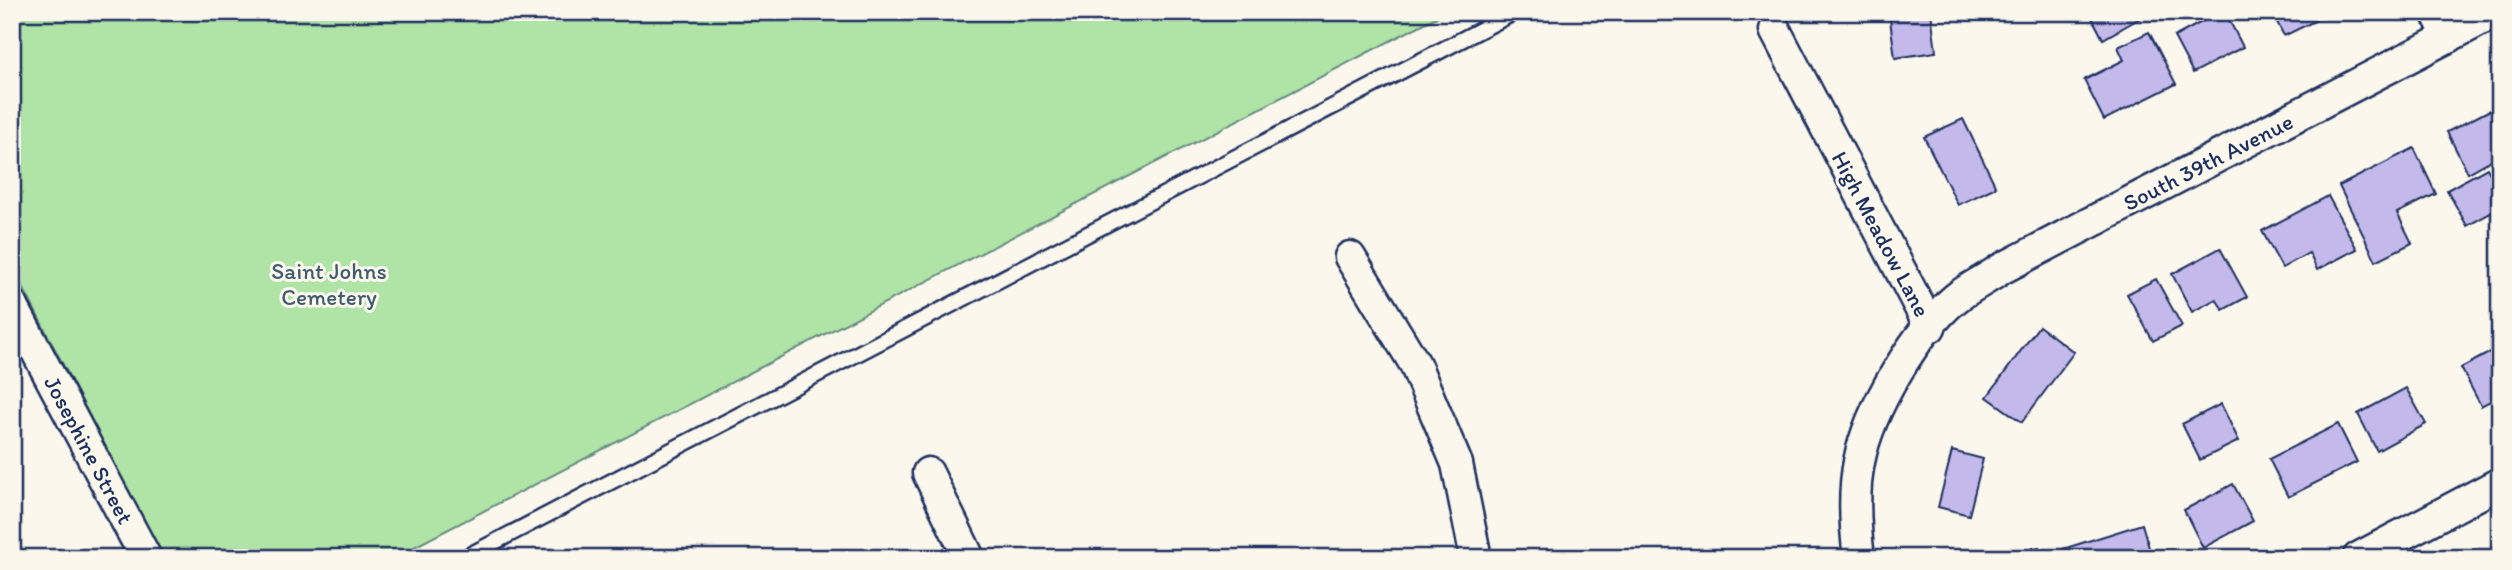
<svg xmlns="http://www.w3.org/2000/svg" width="2512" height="570" viewBox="0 0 2512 570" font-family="Itim,sans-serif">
<rect width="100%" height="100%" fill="#fbf7ec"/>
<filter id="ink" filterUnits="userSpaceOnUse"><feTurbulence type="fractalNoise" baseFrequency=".0143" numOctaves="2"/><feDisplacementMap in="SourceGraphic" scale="14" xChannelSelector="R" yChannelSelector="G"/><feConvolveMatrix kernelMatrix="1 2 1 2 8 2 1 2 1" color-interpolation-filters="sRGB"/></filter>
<g filter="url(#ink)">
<polygon fill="#afe4a6" stroke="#658a82" stroke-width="2" points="12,12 1446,12 393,558 163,558 12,266"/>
<g fill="#c4b9eb" stroke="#1b2f5e" stroke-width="2">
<polygon points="1889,12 1931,12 1936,52 1895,58"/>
<polygon points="2089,12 2139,12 2142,17 2103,39"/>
<polygon points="2220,12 2225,12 2243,47 2193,73 2174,37"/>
<polygon points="2272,12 2333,12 2284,36"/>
<polygon points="2149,32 2176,84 2104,120 2084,80 2124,60 2118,47"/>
<polygon points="2500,105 2500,155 2468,173 2447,132"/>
<polygon points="1963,119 1996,187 1958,205 1924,137"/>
<polygon points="2414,148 2436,194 2397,213 2412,243 2376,261 2339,186"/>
<polygon points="2487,168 2500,192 2500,208 2467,226 2447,190"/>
<polygon points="2328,196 2357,249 2317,270 2309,253 2282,268 2262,231"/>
<polygon points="2220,248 2247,297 2223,310 2216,299 2192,312 2172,274"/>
<polygon points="2156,279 2182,326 2153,341 2127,294"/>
<polygon points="2039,326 2074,352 2022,422 1987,397"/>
<polygon points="2500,347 2500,396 2481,406 2461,368"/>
<polygon points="2406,388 2426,424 2377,451 2358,414"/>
<polygon points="2221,404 2239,441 2200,460 2182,424"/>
<polygon points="2338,424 2357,462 2288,497 2269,459"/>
<polygon points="1952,451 1983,459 1969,515 1938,507"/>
<polygon points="2233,484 2253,521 2203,548 2184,510"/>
<polygon points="2142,524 2152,558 2065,558 2063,549"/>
<polygon points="2039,547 2041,558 1995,558 1994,555"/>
</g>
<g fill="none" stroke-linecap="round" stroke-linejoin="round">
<defs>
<polyline id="lane" points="464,558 1515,12"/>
<g id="street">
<polyline points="2436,12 2449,37"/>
<polyline points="1775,30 1930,327"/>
<polyline points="1350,257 1415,364 1457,464 1476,558"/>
<polyline points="12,305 146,558"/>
<polyline points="928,473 969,558"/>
<path d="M1859,558C1855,527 1853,492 1859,462C1869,410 1916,331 1956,298C1970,287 1987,279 2001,269L2496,12"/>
<polyline points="2358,558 2500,483"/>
</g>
</defs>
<use href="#lane" stroke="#1b2f5e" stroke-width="19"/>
<use href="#street" stroke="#1b2f5e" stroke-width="35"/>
<use href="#lane" stroke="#fbf7ec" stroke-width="14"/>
<use href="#street" stroke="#fbf7ec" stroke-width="30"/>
</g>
</g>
<g text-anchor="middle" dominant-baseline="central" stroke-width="6" stroke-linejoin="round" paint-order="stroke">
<g font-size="23" fill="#1b2f5e" stroke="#fbf7ec">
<text transform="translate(2208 162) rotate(-27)">South 39th Avenue</text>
<text transform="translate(1881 234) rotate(62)">High Meadow Lane</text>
<text transform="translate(89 450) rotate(62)">Josephine Street</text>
</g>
<g font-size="23" fill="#405c70" stroke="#fbf7ec">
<text x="329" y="271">Saint Johns<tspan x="329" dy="26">Cemetery</tspan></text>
</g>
</g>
<rect width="2512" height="570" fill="none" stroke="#fbf7ec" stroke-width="42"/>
<rect x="21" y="21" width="2470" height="528" fill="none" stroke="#1b2f5e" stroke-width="2.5" filter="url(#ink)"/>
</svg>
